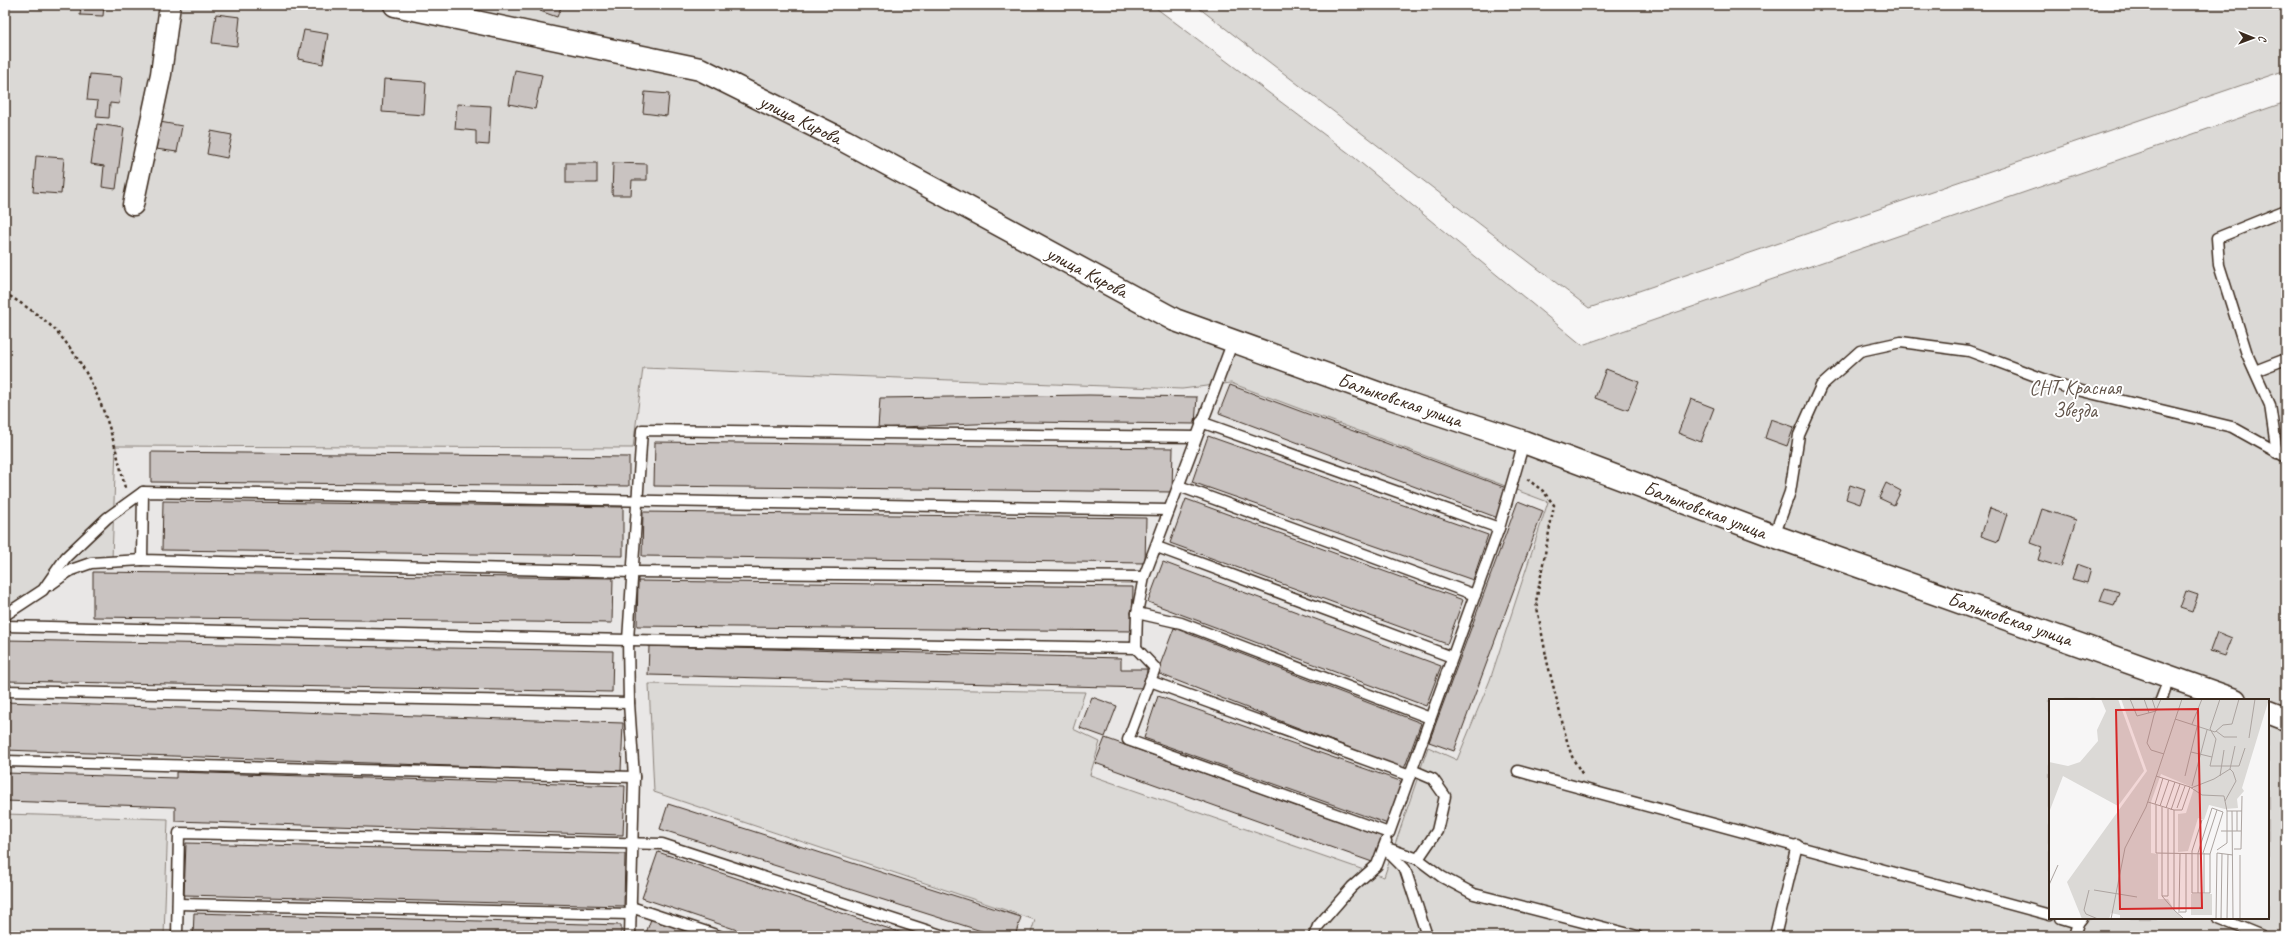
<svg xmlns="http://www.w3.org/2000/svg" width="2291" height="941" viewBox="0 0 2291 941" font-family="Caveat,sans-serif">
<rect width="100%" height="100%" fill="#f7f6f6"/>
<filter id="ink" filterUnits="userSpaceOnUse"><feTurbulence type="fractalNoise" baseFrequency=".025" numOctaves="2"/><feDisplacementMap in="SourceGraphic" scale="8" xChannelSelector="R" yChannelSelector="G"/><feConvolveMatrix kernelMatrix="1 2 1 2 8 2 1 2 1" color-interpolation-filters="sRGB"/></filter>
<g filter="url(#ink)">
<polygon fill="#e9e7e6" points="642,368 1182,389 1231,383 1548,502 1490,680 1457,760 1428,748 1384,877 1090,775 1073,730 1084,692 649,684 654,792 1035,920 1030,936 164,936 168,819 5,814 5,607 112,559 115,446 633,448"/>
<g fill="#dbd9d6" stroke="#8b827a" fill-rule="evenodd">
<path d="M5,5H1152L1350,154L1582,345L2286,102V936H1030L1035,920L654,792L649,684L1085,692L1073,729L1100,742L1090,775L1384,877L1428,747L1457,760L1490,680L1548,502L1231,383L1182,389L643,368L633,448L116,446L112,559L5,607ZM2050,700H2268V918H2050Z"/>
<polygon points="1195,5 2286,5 2286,70 1589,308"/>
<polygon points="5,814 168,819 164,936 5,936"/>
</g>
<g fill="#c9c3c1" stroke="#3b2a1e">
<polygon points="81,5 104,5 103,16 80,15"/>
<polygon points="542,5 562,5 557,17 540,11"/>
<polygon points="216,14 240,17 237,46 212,43"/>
<polygon points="304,30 328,34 323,64 298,59"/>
<polygon points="515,70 542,75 535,109 509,104"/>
<polygon points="90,74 122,77 119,104 110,103 109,118 96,117 98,101 87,100"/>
<polygon points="384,79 426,82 424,115 382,112"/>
<polygon points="645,92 669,94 667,116 643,113"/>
<polygon points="457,104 491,106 489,145 476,144 476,131 455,129"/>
<polygon points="160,122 182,126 177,152 156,149"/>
<polygon points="97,124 124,128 116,189 102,187 104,166 91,164"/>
<polygon points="211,131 232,135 227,158 207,154"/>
<polygon points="36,156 64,158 61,194 33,192"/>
<rect x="566" y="163" width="31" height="20"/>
<polygon points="613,163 647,164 647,180 632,180 631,195 612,195"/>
<polygon points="1606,369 1639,382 1628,410 1595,398"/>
<polygon points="1230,385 1509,489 1498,518 1219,413"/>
<polygon points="1089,395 1197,397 1195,424 1023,422 878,428 880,398"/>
<polygon points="1691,399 1714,408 1701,442 1678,433"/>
<polygon points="1771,419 1794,427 1787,446 1765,438"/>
<polygon points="1208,436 1488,535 1473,580 1192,482"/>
<polygon points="655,442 1173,448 1172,492 654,486"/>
<polygon points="151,452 629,457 629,486 151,482"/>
<polygon points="1886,483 1901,491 1894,505 1879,498"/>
<polygon points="1850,485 1865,490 1860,504 1846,499"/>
<polygon points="1186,499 1463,600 1447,644 1170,543"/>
<polygon points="163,501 623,507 623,556 162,550"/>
<polygon points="1518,501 1543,511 1454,751 1429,742"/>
<polygon points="1990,508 2007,514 1998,542 1981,536"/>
<polygon points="2042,509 2076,520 2061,567 2038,560 2042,547 2031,543"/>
<polygon points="643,512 1146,518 1145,563 642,556"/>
<polygon points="1163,562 1441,666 1426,706 1148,602"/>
<polygon points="2077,564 2091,569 2087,583 2072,579"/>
<polygon points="93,572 613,578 612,623 93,617"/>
<polygon points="638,581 1133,587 1132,631 637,626"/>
<polygon points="2105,588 2119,592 2114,606 2100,602"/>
<polygon points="2186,591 2198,595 2192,612 2180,608"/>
<polygon points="1174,628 1421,723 1404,769 1157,673"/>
<polygon points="2217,632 2232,638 2225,656 2210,651"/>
<polygon points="5,640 613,651 612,692 5,681"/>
<polygon points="649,646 1121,658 1121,669 1147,669 1146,688 648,675"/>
<polygon points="1158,696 1403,782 1388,824 1144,738"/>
<polygon points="1092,697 1117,706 1105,737 1080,728"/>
<polygon points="5,702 623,723 621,772 5,750"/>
<polygon points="1105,738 1384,837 1375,863 1095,763"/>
<polygon points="176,772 625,786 623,835 175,821 175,807 5,801 5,773 176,778"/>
<polygon points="668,804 1021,917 1015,936 997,936 660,829"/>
<polygon points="186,843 625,854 624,906 184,895"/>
<polygon points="658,852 911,936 755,936 642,898"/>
<polygon points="194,913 621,925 621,936 193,936"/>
<polygon points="651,919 700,936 645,936"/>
</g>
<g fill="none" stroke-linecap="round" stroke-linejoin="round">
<defs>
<g id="service">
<polyline points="2255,371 2286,359"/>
<polyline points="1201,422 1499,528"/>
<polyline points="2281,451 2277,453 2270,405 2247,354 2219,265 2217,238 2286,210"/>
<polyline points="1179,486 1475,595"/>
<polyline points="1774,536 1790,492 1799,435 1821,386 1860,351 1901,342 1969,351 2065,387 2232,427 2286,457"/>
<polyline points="1157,547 1452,657"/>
<polyline points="1144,577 633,572 142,560 143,492 1169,510"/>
<polyline points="50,585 71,570 91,563 142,560"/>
<polyline points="1137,613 1181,623 1430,718"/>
<polyline points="5,615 43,590 66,557 107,518 143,492"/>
<polyline points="5,626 628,640 1136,648 1137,613 1144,577 1233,341"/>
<polyline points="1136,648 1155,668 1128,740 1389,833 1499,528 1524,442"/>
<polyline points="1150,681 1410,776"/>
<polyline points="5,691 629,703"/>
<polyline points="2161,700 2170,676"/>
<polyline points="5,761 634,777"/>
<polyline points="1412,770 1433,779 1445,796 1437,831 1418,859"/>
<polyline points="1518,771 2050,915"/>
<polyline points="1384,847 1418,859 1442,877 1474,894 1637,936"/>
<polyline points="1385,849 1405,869 1427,936"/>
<polyline points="178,904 631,914"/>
<polyline points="631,907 719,936"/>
<polyline points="2061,918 2078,923"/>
<polyline points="2218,918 2262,936"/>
<polyline points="177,936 179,833 662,844 944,936"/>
<polyline points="630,936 634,777 629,703 628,640 642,430 1196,437"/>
<polyline points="1314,936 1318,926 1352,887 1377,865 1386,841"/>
<polyline points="1775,936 1797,845"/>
<polyline points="2074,936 2078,923 2082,918"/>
</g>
<polyline id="minor" points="133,205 161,74 170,5"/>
<g id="tertiary">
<path id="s1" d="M395,5L700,69L845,141L1175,320L1391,398L1524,442L1774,536L2235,700"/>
<polyline points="2268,712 2286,719"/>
</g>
</defs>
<use href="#service" stroke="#3b2a1e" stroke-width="13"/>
<use href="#minor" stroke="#3b2a1e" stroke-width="23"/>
<use href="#tertiary" stroke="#3b2a1e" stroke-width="25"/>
<g stroke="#3b2a1e" stroke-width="2.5" stroke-dasharray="3 3" stroke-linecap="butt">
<path d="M5,293C22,304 42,316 56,331C96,374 113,432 125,488"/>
<polyline points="1527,479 1543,491 1554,505 1536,602 1547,661 1568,745 1573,759 1583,775"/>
</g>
<use href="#service" stroke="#fff" stroke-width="10"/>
<use href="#minor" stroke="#fff" stroke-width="20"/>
<use href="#tertiary" stroke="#fff" stroke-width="22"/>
</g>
</g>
<g text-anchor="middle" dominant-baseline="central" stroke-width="4" stroke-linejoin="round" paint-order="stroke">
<g font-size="20" fill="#3b2a1e" stroke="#fff">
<text stroke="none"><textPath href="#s1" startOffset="424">улица Кирова</textPath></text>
<text transform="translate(1087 272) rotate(28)">улица Кирова</text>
<text transform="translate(1400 400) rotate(19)">Балыковская улица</text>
<text transform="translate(1705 510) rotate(21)">Балыковская улица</text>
<text transform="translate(2010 619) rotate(19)">Балыковская улица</text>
</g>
<g font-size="20" fill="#63564c" stroke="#fff">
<text x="2075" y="387">СНТ Красная<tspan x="2075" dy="23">Звезда</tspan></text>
</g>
</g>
<g transform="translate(2049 699)">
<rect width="220" height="220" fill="#f7f6f6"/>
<path d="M52,0H69L95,72L69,107L14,77L1,111L0,63L19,67L31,63L49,42L48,31L57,12ZM72,0H220L193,89L195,92L188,100L189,109L176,110L160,106L155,121L149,119L139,152L129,153V115L137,114L145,89L112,75L102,103V154L109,155V200H119L125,211L134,220H71V216L62,214L60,220H33L18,183L98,72ZM142,195H163V216H142Z" fill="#dbd9d6"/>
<path fill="none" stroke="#aca4a0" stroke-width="1" d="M81,0L88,17L107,12L103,0M95,0L100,14M112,0L105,16L98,44L102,51L115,55M171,0L161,30L167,40L161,67H190L196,49M126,20L166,33L174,26L183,25L190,0M143,25L153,0M167,32L175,38H188M200,39L206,0M142,53L163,58M107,77L141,88L133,111H125M136,77L148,28M171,77L175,51M143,87L158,31M141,88L153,96L175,97L178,112M142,89L165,80L181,70L186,47M176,102L187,82L184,73L181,70M99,103L125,111V211L135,220M106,105L114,79M107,106V154L161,155L174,113L163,109L149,154M111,107L120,81M113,108V197H119V110M117,109L126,83M128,109L136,87M122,111L131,85M183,112L184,220M153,121L143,152V194H161V155M172,132H192M188,132V112M185,150H192L193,97M168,151L178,144V112H193M154,154L168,111M191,156V220M0,186L9,166M40,191L35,211L37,215L49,220M45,191L88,198M149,194V154M155,194V154M113,197L125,211M131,213H137V154M130,214L131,155M62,220L76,149L97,108L133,0M167,220L168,154L184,156M172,220L173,155M178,220L179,155"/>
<path fill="#d62828" fill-opacity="0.15" stroke="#d62828" stroke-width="2" d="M149,10L153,209L71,210L67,11Z"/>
<rect width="220" height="220" fill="none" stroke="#3b2a1e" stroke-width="2"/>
</g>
<rect width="2291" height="941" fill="none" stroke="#fff" stroke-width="20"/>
<rect x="10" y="10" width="2271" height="921" fill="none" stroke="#3b2a1e" stroke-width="1.5" filter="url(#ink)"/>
<g transform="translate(2253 38) rotate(91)" stroke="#ffffff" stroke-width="3" paint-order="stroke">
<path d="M0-3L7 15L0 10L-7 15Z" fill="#3b2a1e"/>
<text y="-6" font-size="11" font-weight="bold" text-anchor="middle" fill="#3b2a1e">С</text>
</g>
</svg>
